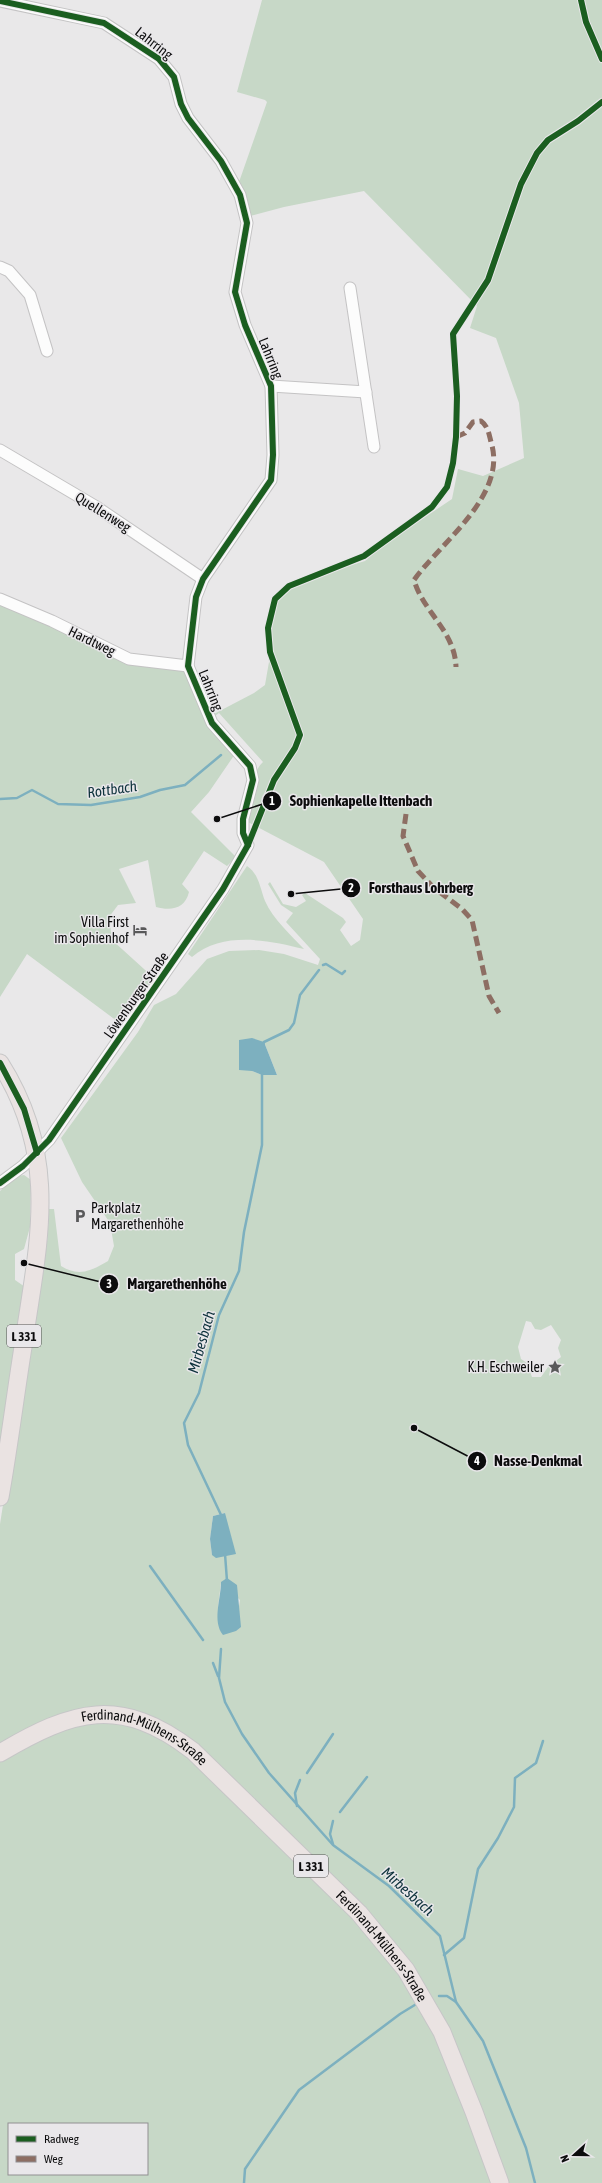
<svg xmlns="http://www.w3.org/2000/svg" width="602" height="2183" viewBox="0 0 602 2183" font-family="'Asap Condensed',sans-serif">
<rect width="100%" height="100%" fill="#e9e8e9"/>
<g fill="#c7d8c7" fill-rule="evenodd">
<path d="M262,0H602V2183H507L419,1979L184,1736L154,1717L120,1708L0,1747V1524L39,1276C47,1253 49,1233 48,1209H54L61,1266C79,1277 91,1271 108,1261L114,1246L110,1223L82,1182L61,1138L138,1032L154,1005L176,994L207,959L229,951L259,950L284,954L318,965L320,959L286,922L293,913L281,905L268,884L270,882L283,904L296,907L306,901L302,895L305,893L343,918L346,922L340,930L351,946L360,940L363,919L324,862L246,821C250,803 249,775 263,762L219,713L212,718L210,716L254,693L265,685L269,662L265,630L274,598L287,584L365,561L382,546L452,499L458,469L483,476L524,458L519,403L496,338L470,328L477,306L364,191L284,207L250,216L239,182L267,102L265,100L237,92ZM264,1042L277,1075H262L252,1071ZM526,1321L531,1322L535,1329L541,1330L551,1325L561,1340L558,1348L561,1357L548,1367L541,1377H532L527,1363L521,1359L518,1347ZM225,1513L212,1555L210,1539L213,1516ZM221,1582L240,1600L238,1612L218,1607Z"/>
<path d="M0,600L128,657L186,664L235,754L209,792L191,812L236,857L227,866L204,851L182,884L189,892C185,909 171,911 156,907L148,860L119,869L136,903L118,905L109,917L112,940L155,979L125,1027L27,954L0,997Z"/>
<path d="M247,866C259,874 260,888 265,901C273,919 291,935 304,949C268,940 223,931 192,957L188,954Z"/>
<polygon points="24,1175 31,1180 30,1227 24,1249 15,1254 15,1280 28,1289 0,1456 0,1191 18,1176"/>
<path d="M103,1720L141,1728L179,1748L346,1909L407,1984L437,2036L492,2183H0V1759L72,1725ZM9,2124H147V2174H9Z"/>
</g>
<g fill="#7db0bf">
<polygon points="252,1038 264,1042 277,1075 262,1075 252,1071 239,1070 239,1040"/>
<polygon points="225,1513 236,1554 216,1558 212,1555 210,1539 213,1516"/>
<path d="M227,1578L237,1585L241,1627L236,1631L223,1635C212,1621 221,1599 221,1582Z"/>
</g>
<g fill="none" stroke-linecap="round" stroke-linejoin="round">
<g stroke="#7db0bf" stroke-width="2.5">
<polyline points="0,799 17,798 32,790 58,804 91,805 140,797 160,790 185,785 221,755"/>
<polyline points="323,965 326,964 342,974 345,971"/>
<polyline points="263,1045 264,1042 289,1030 294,1023 300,995 319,970"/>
<polyline points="222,1517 188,1445 184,1423 199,1393 219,1315 239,1271 244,1232 262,1145 262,1072"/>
<polyline points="225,1554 227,1581"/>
<polyline points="150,1566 203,1640"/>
<polyline points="221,1649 219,1678 225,1702 242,1734 269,1773 333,1845 389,1886 440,1936 456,2002 483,2041 526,2148 535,2183"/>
<polyline points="213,1663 218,1676"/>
<polyline points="307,1773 333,1734"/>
<polyline points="297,1806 295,1793 300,1780"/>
<polyline points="340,1812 367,1777"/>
<polyline points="333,1844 330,1834 333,1821"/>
<polyline points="444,1955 464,1938 478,1869 498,1838 514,1807 515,1778 536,1763 543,1741"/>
<polyline points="439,1996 447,1996 456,2002"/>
<polyline points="244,2183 245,2169 299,2090 400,2014 418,2003"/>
</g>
<defs>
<g id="minor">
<polyline points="0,1 104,23 159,59 174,77 181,104 188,118 221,161 240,195 247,223 235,292 245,325 271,386 273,455 271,480 203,579 196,597 188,666 212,723 250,766 253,780 243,819 243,833 248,845 223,889 49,1140 23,1166 0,1183"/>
<polyline points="0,267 9,271 30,295 47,351"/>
<polyline points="350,288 374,447"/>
<polyline points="271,386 366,392"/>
<polyline points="0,450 95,506 203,579"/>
<polyline points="0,599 52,621 129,659 188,666"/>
</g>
<g id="primary">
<path d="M0,1063C61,1159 38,1243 23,1347C15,1397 9,1447 0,1497"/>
<path id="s1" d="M0,1753C73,1710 120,1695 193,1751L359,1913L406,1970L442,2032L474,2112L500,2183"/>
</g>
</defs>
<use href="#minor" stroke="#c4c3c4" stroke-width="13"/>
<use href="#primary" stroke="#c6c6c7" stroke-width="19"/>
<use href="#minor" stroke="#fcfcfc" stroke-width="11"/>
<use href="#primary" stroke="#eae3e2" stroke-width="17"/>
<g stroke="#8d6e63" stroke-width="5" stroke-dasharray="10 5" stroke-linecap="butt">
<path d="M456,437L465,433L473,422L481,421C488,426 489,434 491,442C508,495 441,542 414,580C423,612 455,631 456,667"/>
<polyline points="406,814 403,836 418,871 433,887 462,909 472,920 489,996 499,1013"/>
</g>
<defs>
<g id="cycleway">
<polyline points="581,0 586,22 602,59"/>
<polyline points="0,1 104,23 159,59 174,77 181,104 188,118 221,161 240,195 247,223 235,292 245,325 271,386 273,455 271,480 203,579 196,597 188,666 212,723 250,766 253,780 243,819 243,833 248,845"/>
<polyline points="0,1063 24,1109 37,1153"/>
<polyline points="0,1183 23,1166 49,1140 223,889 248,845 274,780 295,748 300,735 270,652 268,628 275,599 289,586 364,556 432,507 447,487 453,463 456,437 457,396 453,334 488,280 521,184 537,153 548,140 578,121 602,102"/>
</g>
</defs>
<use href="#cycleway" stroke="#e9e7ea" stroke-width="8"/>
<use href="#cycleway" stroke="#1b5e20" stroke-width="6"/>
</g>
<defs>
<symbol id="hotel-bare" viewBox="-9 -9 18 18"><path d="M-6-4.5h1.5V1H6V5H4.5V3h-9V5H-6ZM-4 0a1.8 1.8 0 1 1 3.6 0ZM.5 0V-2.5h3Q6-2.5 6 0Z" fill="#59595a" stroke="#e9e7ea" stroke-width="2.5" paint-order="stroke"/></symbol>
<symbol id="parking-bare" viewBox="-9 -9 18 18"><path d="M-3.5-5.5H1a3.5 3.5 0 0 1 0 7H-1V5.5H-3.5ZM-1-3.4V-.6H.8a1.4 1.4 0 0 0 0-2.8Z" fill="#59595a" stroke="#e9e7ea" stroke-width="2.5" paint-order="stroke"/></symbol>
<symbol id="sight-bare" viewBox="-9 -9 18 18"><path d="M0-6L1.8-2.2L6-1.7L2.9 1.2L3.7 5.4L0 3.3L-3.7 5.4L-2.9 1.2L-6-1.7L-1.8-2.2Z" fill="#59595a" stroke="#e9e7ea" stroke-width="2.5" paint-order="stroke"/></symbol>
</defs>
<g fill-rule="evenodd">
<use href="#hotel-bare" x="130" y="920" width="20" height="20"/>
<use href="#parking-bare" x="70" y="1206" width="20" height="20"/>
<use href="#sight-bare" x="545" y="1357" width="20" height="20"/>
</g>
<g text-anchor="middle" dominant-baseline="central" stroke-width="3" stroke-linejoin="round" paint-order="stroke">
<g fill="#e9e7ea" stroke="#4e4e4f" stroke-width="1">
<rect x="7" y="1325" width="34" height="22" rx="3"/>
<rect x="294" y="1855" width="34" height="22" rx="3"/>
</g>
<g font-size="13" font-weight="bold" fill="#0c0c0d">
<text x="24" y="1336">L 331</text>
<text x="311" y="1866">L 331</text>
</g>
<g font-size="14" fill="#0c0c0d" stroke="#e9e7ea">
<text transform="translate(154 43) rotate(38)">Lahrring</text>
<text transform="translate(271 358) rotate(68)">Lahrring</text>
<text transform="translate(103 512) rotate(32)">Quellenweg</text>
<text transform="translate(92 641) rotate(26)">Hardtweg</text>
<text transform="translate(211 690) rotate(68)">Lahrring</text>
<text transform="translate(136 995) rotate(-55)">Löwenburger Straße</text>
<text stroke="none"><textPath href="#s1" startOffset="158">Ferdinand-Mülhens-Straße</textPath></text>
<text stroke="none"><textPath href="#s1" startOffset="482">Ferdinand-Mülhens-Straße</textPath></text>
</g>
<g font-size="14" fill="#0c0c0d" stroke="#e9e7ea" text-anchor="end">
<text x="129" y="922">Villa First<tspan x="129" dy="16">im Sophienhof</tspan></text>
<text x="91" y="1208" text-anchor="start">Parkplatz<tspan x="91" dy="16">Margarethenhöhe</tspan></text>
<text x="544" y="1367">K.H. Eschweiler</text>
</g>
<g font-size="15" font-style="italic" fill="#0e323c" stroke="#e9e7ea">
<text transform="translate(112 789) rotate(-8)">Rottbach</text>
<text transform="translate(201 1342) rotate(-74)">Mirbesbach</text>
<text transform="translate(408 1891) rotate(42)">Mirbesbach</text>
</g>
</g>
<path fill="none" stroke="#0c0c0d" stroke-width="1.5" d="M217 819L272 801M291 894L351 888M24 1263L109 1284M414 1428L477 1461"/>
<g fill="#0c0c0d" stroke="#e9e7ea" stroke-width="1.5">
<circle cx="217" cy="819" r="4"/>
<circle cx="291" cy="894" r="4"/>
<circle cx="24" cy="1263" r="4"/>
<circle cx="414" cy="1428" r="4"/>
<circle cx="272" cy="801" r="10"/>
<circle cx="351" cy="888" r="10"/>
<circle cx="109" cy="1284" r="10"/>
<circle cx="477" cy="1461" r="10"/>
</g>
<g font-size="12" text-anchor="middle" font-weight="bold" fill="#fff">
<text x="272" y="805">1</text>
<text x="351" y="892">2</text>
<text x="109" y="1288">3</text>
<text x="477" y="1465">4</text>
</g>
<g font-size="15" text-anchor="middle" font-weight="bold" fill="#0c0c0d" stroke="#e9e7ea" stroke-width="3" stroke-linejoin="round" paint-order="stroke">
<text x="361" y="806">Sophienkapelle Ittenbach</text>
<text x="421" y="893">Forsthaus Lohrberg</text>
<text x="177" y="1289">Margarethenhöhe</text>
<text x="538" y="1466">Nasse-Denkmal</text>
</g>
<rect x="8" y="2123" width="140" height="52" fill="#e9e7ea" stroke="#918f92"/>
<rect x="16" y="2136" width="20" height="6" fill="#1b5e20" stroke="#918f92"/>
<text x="44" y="2143" font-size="12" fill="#0c0c0d">Radweg</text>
<rect x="16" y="2156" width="20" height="6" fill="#8d6e63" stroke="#918f92"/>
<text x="44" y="2163" font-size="12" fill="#0c0c0d">Weg</text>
<g transform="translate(574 2155) rotate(249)" stroke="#e9e7ea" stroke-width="3" paint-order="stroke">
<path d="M0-3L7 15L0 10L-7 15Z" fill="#0c0c0d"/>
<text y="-6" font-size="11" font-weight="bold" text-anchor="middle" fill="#0c0c0d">N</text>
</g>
</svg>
